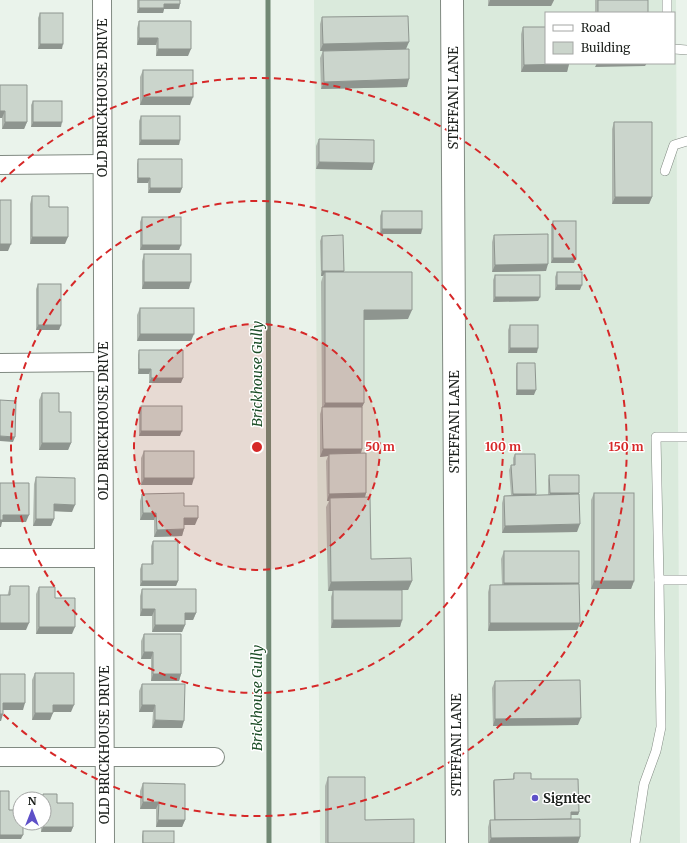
<svg xmlns="http://www.w3.org/2000/svg" width="687" height="843" viewBox="0 0 687 843" font-family="Merriweather,serif">
<rect width="100%" height="100%" fill="#eaf3eb"/>
<path fill="#daeadc" fill-rule="evenodd" d="M314,0H676L680,843H320ZM546,13H674V63H546Z"/>
<g fill="none" stroke-linecap="round" stroke-linejoin="round">
<polyline stroke="#718874" stroke-width="5" points="268,0 269,843"/>
<defs>
<g id="service">
<polyline points="667,13 667,0"/>
<polyline points="674,49 687,50"/>
<polyline points="665,171 674,145 687,141"/>
<polyline points="687,437 656,437 659,580 687,580"/>
<polyline points="635,843 644,784 656,751 661,727 659,580"/>
</g>
<g id="minor">
<polyline points="102,0 105,843"/>
<polyline points="0,165 102,164"/>
<polyline points="0,363 103,362"/>
<polyline points="0,558 104,558"/>
<polyline points="0,757 215,757"/>
</g>
<polyline id="tertiary" points="452,0 457,843"/>
</defs>
<use href="#service" stroke="#818a82" stroke-width="10"/>
<use href="#minor" stroke="#818a82" stroke-width="20"/>
<use href="#tertiary" stroke="#818a82" stroke-width="24"/>
<use href="#service" stroke="#fff" stroke-width="9"/>
<use href="#minor" stroke="#fff" stroke-width="18"/>
<use href="#tertiary" stroke="#fff" stroke-width="22"/>
</g>
<g fill="#afb7af">
<polygon points="137,0 180,0 179,9 164,9 163,13 137,13"/>
<polygon points="488,0 554,0 551,6 488,6"/>
<rect x="595" y="0" width="53" height="13"/>
<polygon points="40,13 62,49 38,49 38,18"/>
<polygon points="322,17 406,49 407,87 321,89 320,58 323,51 337,51 320,51 320,24"/>
<polygon points="139,21 188,56 156,56 156,45 137,45 137,28"/>
<polygon points="523,27 569,64 567,72 521,72 521,34"/>
<polygon points="143,70 190,105 140,105 140,77"/>
<polygon points="0,85 27,122 24,129 2,129 2,118 0,118"/>
<polygon points="33,101 61,127 31,127 31,105"/>
<polygon points="141,116 180,140 179,145 139,145 139,121"/>
<polygon points="614,122 652,197 649,204 612,204 612,129"/>
<polygon points="319,139 372,170 316,169 316,146"/>
<polygon points="138,159 182,188 180,193 148,193 148,183 137,183 137,164"/>
<polygon points="32,196 49,207 65,244 30,244 30,204"/>
<polygon points="382,211 422,229 421,234 380,234 380,216"/>
<polygon points="142,217 181,245 179,250 140,250 140,222"/>
<polygon points="553,221 574,263 551,263 551,226"/>
<polygon points="494,235 546,271 492,272 492,242"/>
<polygon points="322,236 344,271 343,272 408,319 364,320 362,409 362,449 361,453 366,493 365,497 371,559 412,581 408,590 402,590 402,620 400,627 331,628 331,597 333,591 328,591 326,507 329,501 327,501 326,461 328,456 320,457 320,414 322,408 321,282 323,276 321,276 320,241"/>
<polygon points="144,254 189,289 142,289 142,261"/>
<polygon points="557,272 580,290 555,290 555,277"/>
<polygon points="495,275 540,297 538,301 493,302 493,280"/>
<polygon points="38,284 61,325 59,330 36,330 36,289"/>
<polygon points="140,308 191,341 137,341 137,315"/>
<polygon points="510,325 537,353 508,353 508,330"/>
<polygon points="139,350 181,383 149,383 149,374 138,374 138,355"/>
<polygon points="517,363 534,395 516,395 516,367"/>
<polygon points="42,393 59,412 71,443 68,450 39,450 39,400"/>
<polygon points="141,406 180,436 139,436 139,411"/>
<polygon points="144,451 192,485 141,485 141,458"/>
<polygon points="515,454 536,494 535,495 548,495 548,480 549,475 579,493 577,532 502,533 502,503 504,496 511,495 509,470 511,465 513,465 513,458"/>
<polygon points="36,477 72,512 54,511 54,519 51,526 33,526 34,484"/>
<polygon points="594,493 634,581 631,589 591,589 591,500"/>
<polygon points="142,494 184,506 195,525 184,525 184,529 182,536 154,537 154,520 140,520 140,501"/>
<polygon points="153,541 178,581 176,586 140,586 140,569 142,564 151,564 151,546"/>
<polygon points="504,551 579,584 580,623 577,630 488,631 488,592 490,585 502,585 501,559"/>
<polygon points="10,586 26,630 0,630 8,593"/>
<polygon points="39,587 72,634 36,634 36,594"/>
<polygon points="142,589 196,613 193,620 185,620 185,625 182,632 152,632 152,616 140,616 140,596"/>
<polygon points="144,634 181,674 179,681 151,681 151,659 141,659 141,641"/>
<polygon points="35,673 71,712 53,712 50,720 32,720 32,680"/>
<polygon points="495,681 578,725 493,726 492,688"/>
<polygon points="142,684 182,728 152,728 153,712 139,712 139,691"/>
<polygon points="514,773 531,779 579,812 578,815 571,815 571,819 580,837 578,843 488,843 488,827 490,820 494,820 493,782 494,780 513,779 513,776"/>
<polygon points="328,777 365,820 414,843 325,843 325,786"/>
<polygon points="143,783 185,820 182,827 156,827 156,809 140,809 140,791"/>
<polygon points="43,794 57,803 73,827 71,832 41,832 41,823 44,823 44,799 41,799"/>
<polygon points="143,831 174,843 142,843 142,836"/>
</g>
<g fill="#8e958f">
<polygon points="490,0 554,0 551,6 488,6"/>
<polygon points="164,4 180,4 179,9 164,9 163,13 137,13 139,8"/>
<polygon points="139,38 158,38 156,45 137,45"/>
<polygon points="409,42 406,49 320,51 323,44"/>
<polygon points="40,44 63,44 62,49 38,49"/>
<polygon points="158,49 191,49 188,56 156,56"/>
<polygon points="597,63 647,63 645,66 595,67"/>
<polygon points="569,64 567,72 521,72 524,65"/>
<polygon points="409,79 407,87 321,89 324,82"/>
<polygon points="143,97 193,97 190,105 140,105"/>
<polygon points="0,111 5,111 2,118 0,118"/>
<polygon points="5,122 27,122 24,129 2,129"/>
<polygon points="33,122 62,122 61,127 31,127"/>
<polygon points="141,140 180,140 179,145 139,145"/>
<polygon points="319,162 374,163 372,170 316,169"/>
<polygon points="138,178 150,178 148,183 137,183"/>
<polygon points="150,188 182,188 180,193 148,193"/>
<polygon points="615,197 652,197 649,204 612,204"/>
<polygon points="382,229 422,229 421,234 380,234"/>
<polygon points="32,237 68,237 65,244 30,244"/>
<polygon points="0,244 11,244 8,251 0,251"/>
<polygon points="142,245 181,245 179,250 140,250"/>
<polygon points="553,258 576,258 574,263 551,263"/>
<polygon points="548,264 546,271 492,272 495,265"/>
<polygon points="322,271 344,271 342,276 325,272 323,276 321,276"/>
<polygon points="144,282 191,282 189,289 142,289"/>
<polygon points="557,285 582,285 580,290 555,290"/>
<polygon points="495,297 540,297 538,301 493,302"/>
<polygon points="364,310 412,310 408,319 360,320"/>
<polygon points="38,325 61,325 59,330 36,330"/>
<polygon points="140,334 194,334 191,341 137,341"/>
<polygon points="510,348 538,348 537,353 508,353"/>
<polygon points="139,369 151,369 149,374 138,374"/>
<polygon points="151,378 183,378 181,383 149,383"/>
<polygon points="517,390 536,390 534,395 516,395"/>
<polygon points="325,403 364,403 360,412 322,411"/>
<polygon points="141,431 182,431 180,436 139,436"/>
<polygon points="0,436 15,437 13,442 0,441"/>
<polygon points="42,443 71,443 68,450 39,450"/>
<polygon points="323,449 362,449 360,456 329,454 328,456 320,457"/>
<polygon points="144,478 194,478 192,485 141,485"/>
<polygon points="366,493 364,500 330,498 329,501 327,501 329,494"/>
<polygon points="550,493 579,493 577,498 548,498"/>
<polygon points="513,494 536,494 534,499 511,499"/>
<polygon points="54,504 75,505 72,512 51,511"/>
<polygon points="143,513 156,513 154,520 140,520"/>
<polygon points="3,515 29,515 26,522 2,522 1,527 0,527 0,520"/>
<polygon points="184,518 198,518 195,525 182,525"/>
<polygon points="36,519 54,519 51,526 33,526"/>
<polygon points="580,524 577,532 502,533 505,526"/>
<polygon points="184,529 182,536 154,537 157,530"/>
<polygon points="142,581 178,581 176,586 140,586"/>
<polygon points="412,581 408,590 328,591 331,582"/>
<polygon points="594,581 634,581 631,589 591,589"/>
<polygon points="504,583 579,583 577,590 502,590"/>
<polygon points="142,609 155,609 152,616 140,616"/>
<polygon points="185,613 196,613 193,620 182,620"/>
<polygon points="333,620 402,620 400,627 331,628"/>
<polygon points="0,623 29,623 26,630 0,630"/>
<polygon points="490,623 580,623 577,630 488,631"/>
<polygon points="155,625 185,625 182,632 152,632"/>
<polygon points="39,627 75,627 72,634 36,634"/>
<polygon points="144,652 153,652 151,659 141,659"/>
<polygon points="153,674 181,674 179,681 151,681"/>
<polygon points="3,703 25,703 23,710 1,710"/>
<polygon points="53,705 74,705 71,712 50,712"/>
<polygon points="142,705 155,705 153,712 139,712"/>
<polygon points="35,713 53,713 50,720 32,720"/>
<polygon points="0,714 3,714 1,721 0,721"/>
<polygon points="581,718 578,725 493,726 495,719"/>
<polygon points="155,720 184,721 182,728 152,728"/>
<polygon points="143,802 159,802 156,809 140,809"/>
<polygon points="571,812 579,812 578,815 570,815"/>
<polygon points="158,820 185,820 182,827 156,827"/>
<polygon points="43,827 73,827 71,832 41,832"/>
<polygon points="0,835 23,835 21,839 0,839"/>
<polygon points="580,837 578,843 489,843 491,838"/>
</g>
<g fill="#cbd5cc" stroke="#8e958f">
<polygon points="139,0 180,0 180,4 164,4 164,8 139,8"/>
<rect x="598" y="0" width="50" height="13"/>
<rect x="40" y="13" width="23" height="31"/>
<polygon points="408,16 409,42 323,44 322,17"/>
<polygon points="139,21 191,21 191,49 158,49 158,38 139,38"/>
<polygon points="523,27 546,27 546,63 569,63 569,64 524,65"/>
<polygon points="409,49 409,79 324,82 323,51"/>
<rect x="143" y="70" width="50" height="27"/>
<polygon points="0,85 27,85 27,122 5,122 5,111 0,111"/>
<rect x="33" y="101" width="29" height="21"/>
<rect x="141" y="116" width="39" height="24"/>
<polygon points="614,122 652,122 652,197 615,197"/>
<polygon points="319,139 374,140 374,163 319,162"/>
<polygon points="138,159 182,159 182,188 150,188 150,178 138,178"/>
<polygon points="32,196 49,196 49,207 68,207 68,237 32,237"/>
<rect x="0" y="200" width="11" height="44"/>
<rect x="382" y="211" width="40" height="18"/>
<rect x="142" y="217" width="39" height="28"/>
<rect x="553" y="221" width="23" height="37"/>
<polygon points="548,234 548,264 495,265 494,235"/>
<polygon points="343,235 344,271 322,271 322,236"/>
<rect x="144" y="254" width="47" height="28"/>
<polygon points="325,272 412,272 412,310 364,310 364,403 325,403"/>
<rect x="557" y="272" width="25" height="13"/>
<rect x="495" y="275" width="45" height="22"/>
<rect x="38" y="284" width="23" height="41"/>
<rect x="140" y="308" width="54" height="26"/>
<rect x="510" y="325" width="28" height="23"/>
<polygon points="139,350 183,350 183,378 151,378 151,369 139,369"/>
<polygon points="517,363 535,363 536,390 517,390"/>
<polygon points="42,393 59,393 59,412 71,412 71,443 42,443"/>
<polygon points="0,400 16,401 15,437 0,436"/>
<rect x="141" y="406" width="41" height="25"/>
<polygon points="322,407 362,407 362,449 323,449"/>
<rect x="144" y="451" width="50" height="27"/>
<polygon points="366,453 366,493 329,494 329,454"/>
<polygon points="515,454 535,454 536,494 513,494 511,465 515,465"/>
<polygon points="549,475 579,475 579,493 550,493"/>
<polygon points="36,477 75,478 75,505 54,504 54,519 36,519"/>
<polygon points="0,483 29,483 29,515 3,515 3,520 0,520"/>
<polygon points="184,493 184,506 198,506 198,518 184,518 184,529 157,530 156,513 143,513 142,494"/>
<rect x="594" y="493" width="40" height="88"/>
<polygon points="579,494 580,524 505,526 504,496"/>
<polygon points="370,497 371,559 411,558 412,581 331,582 330,498"/>
<polygon points="153,541 178,541 178,581 142,581 142,564 153,564"/>
<rect x="504" y="551" width="75" height="32"/>
<polygon points="579,584 580,623 490,623 490,585"/>
<polygon points="10,586 29,586 29,623 0,623 0,595 10,595"/>
<polygon points="39,587 55,587 55,598 75,598 75,627 39,627"/>
<polygon points="142,589 196,589 196,613 185,613 185,625 155,625 155,609 142,609"/>
<rect x="333" y="590" width="69" height="30"/>
<polygon points="144,634 181,634 181,674 153,674 153,652 144,652"/>
<polygon points="35,673 74,673 74,705 53,705 53,713 35,713"/>
<polygon points="0,674 25,674 25,703 3,703 3,714 0,714"/>
<polygon points="580,680 581,718 495,719 495,681"/>
<polygon points="142,684 185,684 184,721 155,720 155,705 142,705"/>
<polygon points="514,773 531,773 531,779 578,779 579,812 571,812 571,819 495,820 494,780 514,779"/>
<polygon points="328,777 365,777 365,820 414,819 414,843 328,843"/>
<polygon points="143,783 185,784 185,820 158,820 159,802 143,802"/>
<polygon points="0,791 9,791 9,810 20,810 20,823 23,823 23,835 0,835"/>
<polygon points="43,794 57,794 57,803 73,803 73,827 43,827 43,823 44,823 44,799 43,799"/>
<polygon points="580,819 580,837 491,838 490,820"/>
<rect x="143" y="831" width="31" height="12"/>
</g>
<circle cx="257" cy="447" r="123" fill="#d62828" fill-opacity=".12"/>
<g fill="none" stroke="#d62828" stroke-width="2" stroke-dasharray="7 5">
<circle cx="257" cy="447" r="123"/>
<circle cx="257" cy="447" r="246"/>
<path d="M1 182A369 369 0 1 1 1 712"/>
</g>
<circle fill="#5e50c8" stroke="#fff" stroke-width="1.5" cx="535" cy="798" r="4"/>
<g text-anchor="middle" dominant-baseline="central" stroke-width="3" stroke-linejoin="round" paint-order="stroke">
<g font-size="13" fill="#1c201c" stroke="#fff">
<text transform="translate(102 98) rotate(-90)">OLD BRICKHOUSE DRIVE</text>
<text transform="translate(453 98) rotate(-90)">STEFFANI LANE</text>
<text transform="translate(103 421) rotate(-90)">OLD BRICKHOUSE DRIVE</text>
<text transform="translate(454 422) rotate(-90)">STEFFANI LANE</text>
<text transform="translate(104 745) rotate(-90)">OLD BRICKHOUSE DRIVE</text>
<text transform="translate(456 745) rotate(-90)">STEFFANI LANE</text>
</g>
<g font-size="13" font-weight="bold" fill="#1c201c" stroke="#fff" text-anchor="start">
<text x="543" y="798">Signtec</text>
</g>
<g font-size="14" font-style="italic" fill="#1a4c25" stroke="#fff">
<text transform="translate(257 374) rotate(-90)">Brickhouse Gully</text>
<text transform="translate(257 698) rotate(-90)">Brickhouse Gully</text>
</g>
</g>
<circle cx="257" cy="447" r="6" fill="#d62828" stroke="#fff" stroke-width="2"/>
<g font-size="12" text-anchor="middle" font-weight="bold" fill="#d62828" stroke="#fff" stroke-width="3" stroke-linejoin="round" paint-order="stroke">
<text x="380" y="451">50 m</text>
<text x="503" y="451">100 m</text>
<text x="626" y="451">150 m</text>
</g>
<rect x="545" y="12" width="130" height="52" fill="#ffffff" stroke="#a4a6a4"/>
<rect x="553" y="25" width="20" height="6" fill="#ffffff" stroke="#a4a6a4"/>
<text x="581" y="32" font-size="12" fill="#1c201c">Road</text>
<rect x="553" y="42" width="20" height="12" fill="#cbd5cc" stroke="#a4a6a4"/>
<text x="581" y="52" font-size="12" fill="#1c201c">Building</text>
<g transform="translate(32 811)"><circle r="19" fill="#ffffff" stroke="#a4a6a4"/>
<path d="M0-3L7 15L0 10L-7 15Z" fill="#5e50c8"/>
<text y="-6" font-size="11" font-weight="bold" text-anchor="middle" fill="#1c201c">N</text>
</g>
</svg>
